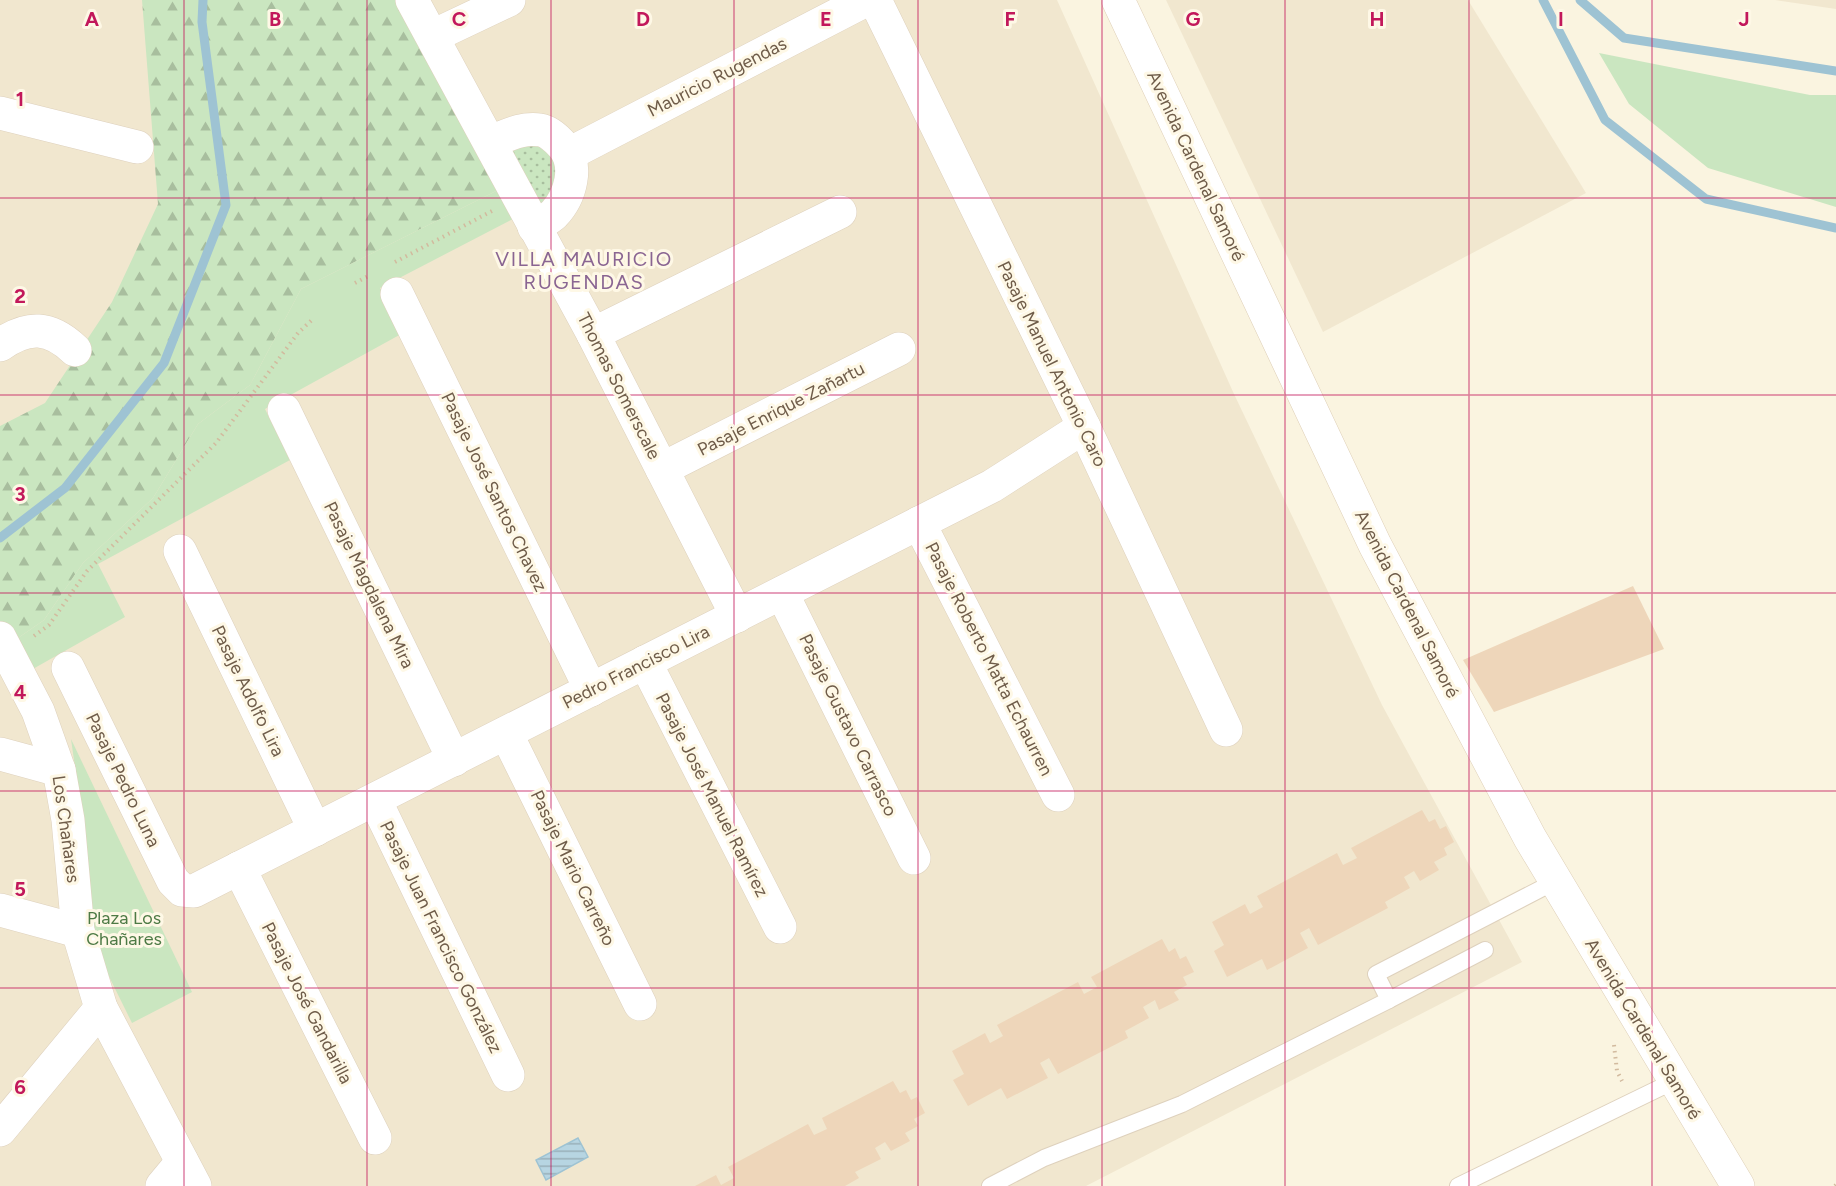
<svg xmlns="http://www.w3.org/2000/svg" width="1836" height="1186" viewBox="0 0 1836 1186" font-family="Figtree,sans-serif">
<defs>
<pattern id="grass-dots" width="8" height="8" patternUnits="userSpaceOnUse" patternTransform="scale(1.5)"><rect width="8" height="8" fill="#cae6c0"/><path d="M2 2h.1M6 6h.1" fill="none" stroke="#a8be9e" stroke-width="1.8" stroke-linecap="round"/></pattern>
<pattern id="forest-firs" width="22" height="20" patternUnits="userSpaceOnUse" patternTransform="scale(1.5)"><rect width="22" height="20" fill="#cae6c0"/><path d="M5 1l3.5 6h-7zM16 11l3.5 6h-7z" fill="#a8be9e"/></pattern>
<pattern id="water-rules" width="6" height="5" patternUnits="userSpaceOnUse" patternTransform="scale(1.5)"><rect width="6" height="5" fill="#b7d5e2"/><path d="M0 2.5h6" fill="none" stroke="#99b0b9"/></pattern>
</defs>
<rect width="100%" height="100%" fill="#faf4e0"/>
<g fill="#f1e7cf">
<polygon points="0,0 1057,0 1234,394 1382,705 1522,962 1086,1186 0,1186"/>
<polygon points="1166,0 1468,0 1586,193 1323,332"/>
<polygon points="1775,0 1836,0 1836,9"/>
</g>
<polygon fill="url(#grass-dots)" points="520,130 569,154 534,227 490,142"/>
<polygon fill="url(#forest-firs)" points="142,0 396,0 498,190 301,289 250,385 198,424 153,498 83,563 44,620 8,645 0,630 0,426 45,403 112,302 158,204"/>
<g fill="#cae6c0">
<polygon points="1599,53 1810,95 1836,95 1836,207 1708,168 1629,104"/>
<polygon points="498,190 513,219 380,288 403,333 265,409 290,460 98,564 125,617 24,674 8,645 44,620 83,563 153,498 198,424 250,385 301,289"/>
<polygon points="71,739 192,992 132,1023 90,938 84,830"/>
</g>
<polygon fill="url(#water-rules)" stroke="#9ec3d3" stroke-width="1.5" points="578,1138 588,1157 546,1180 536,1160"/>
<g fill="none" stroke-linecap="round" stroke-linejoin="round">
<g stroke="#9ec3d3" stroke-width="9">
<polyline points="1543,0 1605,120 1706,199 1836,228"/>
<polyline points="1580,0 1624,38 1836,71"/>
<polyline points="0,538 65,488 164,363 226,205 202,22 203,0"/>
</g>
</g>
<g fill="#eed6ba">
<polygon points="1633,586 1664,649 1494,712 1463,660"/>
<polygon points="1422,810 1429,822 1435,819 1440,829 1446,826 1454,842 1444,848 1447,855 1434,862 1439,870 1420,881 1414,871 1404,877 1410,888 1385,902 1388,908 1318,945 1309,928 1300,933 1308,948 1267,970 1262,959 1227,977 1214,951 1224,945 1212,922 1245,904 1250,914 1263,907 1257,896 1337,853 1343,865 1357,858 1351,848"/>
<polygon points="1162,939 1169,952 1175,948 1180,959 1186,956 1194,972 1183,977 1187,985 1174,992 1179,1000 1159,1010 1155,1000 1143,1007 1149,1018 1125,1031 1128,1038 1058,1074 1049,1058 1040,1063 1048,1078 1007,1099 1001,1088 968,1106 953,1080 964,1074 952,1051 985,1033 990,1043 1003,1036 997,1025 1078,982 1084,994 1097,987 1091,977"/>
<polygon points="893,1081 900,1093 906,1090 911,1100 917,1097 925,1113 914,1119 918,1126 905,1133 910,1141 891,1151 885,1142 875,1148 881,1159 855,1172 859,1178 845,1186 695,1186 716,1175 721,1185 734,1178 728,1167 808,1124 814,1135 827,1129 822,1118"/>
</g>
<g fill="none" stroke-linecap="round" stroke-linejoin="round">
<defs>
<g id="service">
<polyline points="1389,1000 1485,950"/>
<polyline points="990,1186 1044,1158 1182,1104 1389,1000 1376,974 1556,881"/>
<polyline points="1458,1186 1674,1081"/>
</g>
<g id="minor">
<polyline points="412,0 593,334 737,616"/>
<polyline points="875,0 1084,427 1226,730"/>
<polyline points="433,36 509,0"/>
<polyline points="0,113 137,147"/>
<path d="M490,142C506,136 522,127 540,130C548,131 557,139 563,146C579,165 571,196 554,214C549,219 540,223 534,227"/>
<polyline points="569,154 866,0"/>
<polyline points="397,294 591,690"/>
<polyline points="593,334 840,212"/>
<path d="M0,345C28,325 50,326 75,350"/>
<polyline points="284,410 454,760"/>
<polyline points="662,469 899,349"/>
<polyline points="919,523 1058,795"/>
<polyline points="180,551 315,830"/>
<polyline points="782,593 914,858"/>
<polyline points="0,638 38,711 59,770 68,820 78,931 101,1008 195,1186"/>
<polyline points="645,662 780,927"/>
<polyline points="68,668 173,881 182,890 194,891 992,486 1084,427"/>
<polyline points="506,733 640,1004"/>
<polyline points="0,754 59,770"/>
<polyline points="375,800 508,1075"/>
<polyline points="239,868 375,1138"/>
<polyline points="0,910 78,931"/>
<polyline points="0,1130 101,1008"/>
<polyline points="162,1186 182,1162"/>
</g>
<polyline id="secondary" points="1118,0 1375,545 1530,838 1738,1186"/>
</defs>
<use href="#service" stroke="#ded1bd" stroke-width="18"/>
<use href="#minor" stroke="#ded1bd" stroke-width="34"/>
<use href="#secondary" stroke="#dfd0b8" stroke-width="34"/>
<g stroke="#d2ba9e" stroke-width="4" stroke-dasharray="1.5 4.5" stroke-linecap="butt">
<polyline points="395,262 492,211"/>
<polyline points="355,283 370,275"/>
<polyline points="34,636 49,625 87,571 216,443 298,333 314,318"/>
<polyline points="1614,1045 1617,1071 1622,1081"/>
<polyline points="1835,1186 1836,1185"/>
</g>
<use href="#service" stroke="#fff" stroke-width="16"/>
<use href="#minor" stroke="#fff" stroke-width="33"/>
<use href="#secondary" stroke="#fff" stroke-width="33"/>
</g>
<path fill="none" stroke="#c2185b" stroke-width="1.5" stroke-opacity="0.55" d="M184,0V1186M367,0V1186M551,0V1186M734,0V1186M918,0V1186M1102,0V1186M1285,0V1186M1469,0V1186M1652,0V1186M0,198H1836M0,395H1836M0,593H1836M0,791H1836M0,988H1836"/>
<g text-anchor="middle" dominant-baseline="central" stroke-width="6" stroke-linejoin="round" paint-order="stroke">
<g font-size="18" fill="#6f5c49" stroke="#fef8e6">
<text transform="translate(717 77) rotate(-27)">Mauricio Rugendas</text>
<text transform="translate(1196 166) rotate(65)">Avenida Cardenal Samoré</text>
<text transform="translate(1052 364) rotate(64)">Pasaje Manuel Antonio Caro</text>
<text transform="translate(619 386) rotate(63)">Thomas Somerscale</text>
<text transform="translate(781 409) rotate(-27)">Pasaje Enrique Zañartu</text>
<text transform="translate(494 492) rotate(64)">Pasaje José Santos Chavez</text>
<text transform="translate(369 585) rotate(64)">Pasaje Magdalena Mira</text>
<text transform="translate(1407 604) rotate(63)">Avenida Cardenal Samoré</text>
<text transform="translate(989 659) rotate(63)">Pasaje Roberto Matta Echaurren</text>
<text transform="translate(636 667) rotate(-27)">Pedro Francisco Lira</text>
<text transform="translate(248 691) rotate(64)">Pasaje Adolfo Lira</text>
<text transform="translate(848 725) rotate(64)">Pasaje Gustavo Carrasco</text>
<text transform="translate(123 780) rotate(64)">Pasaje Pedro Luna</text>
<text transform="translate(712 795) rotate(63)">Pasaje José Manuel Ramírez</text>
<text transform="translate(66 829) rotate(82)">Los Chañares</text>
<text transform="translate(573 868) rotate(64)">Pasaje Mario Carreño</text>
<text transform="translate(441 937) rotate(64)">Pasaje Juan Francisco González</text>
<text transform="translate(307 1003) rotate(63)">Pasaje José Gandarilla</text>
<text transform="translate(1643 1029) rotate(59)">Avenida Cardenal Samoré</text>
</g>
<g font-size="18" fill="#4d7a45" stroke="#fef8e6">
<text x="124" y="918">Plaza Los<tspan x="124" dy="21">Chañares</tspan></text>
</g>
<g font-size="20" letter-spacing="1.5" fill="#8a6592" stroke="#fef8e6">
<text x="584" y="259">VILLA MAURICIO<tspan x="584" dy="23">RUGENDAS</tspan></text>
</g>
</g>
<g font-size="20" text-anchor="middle" font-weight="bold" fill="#c2185b" stroke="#fef8e6" stroke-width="6" stroke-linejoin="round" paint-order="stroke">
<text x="92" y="26">A</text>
<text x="275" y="26">B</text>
<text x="459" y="26">C</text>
<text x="643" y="26">D</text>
<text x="826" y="26">E</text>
<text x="1010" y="26">F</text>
<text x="1193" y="26">G</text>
<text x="1377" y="26">H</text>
<text x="1561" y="26">I</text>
<text x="1744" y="26">J</text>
<text x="20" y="106">1</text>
<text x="20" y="303">2</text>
<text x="20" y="501">3</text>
<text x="20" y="699">4</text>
<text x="20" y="896">5</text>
<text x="20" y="1094">6</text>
</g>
</svg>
